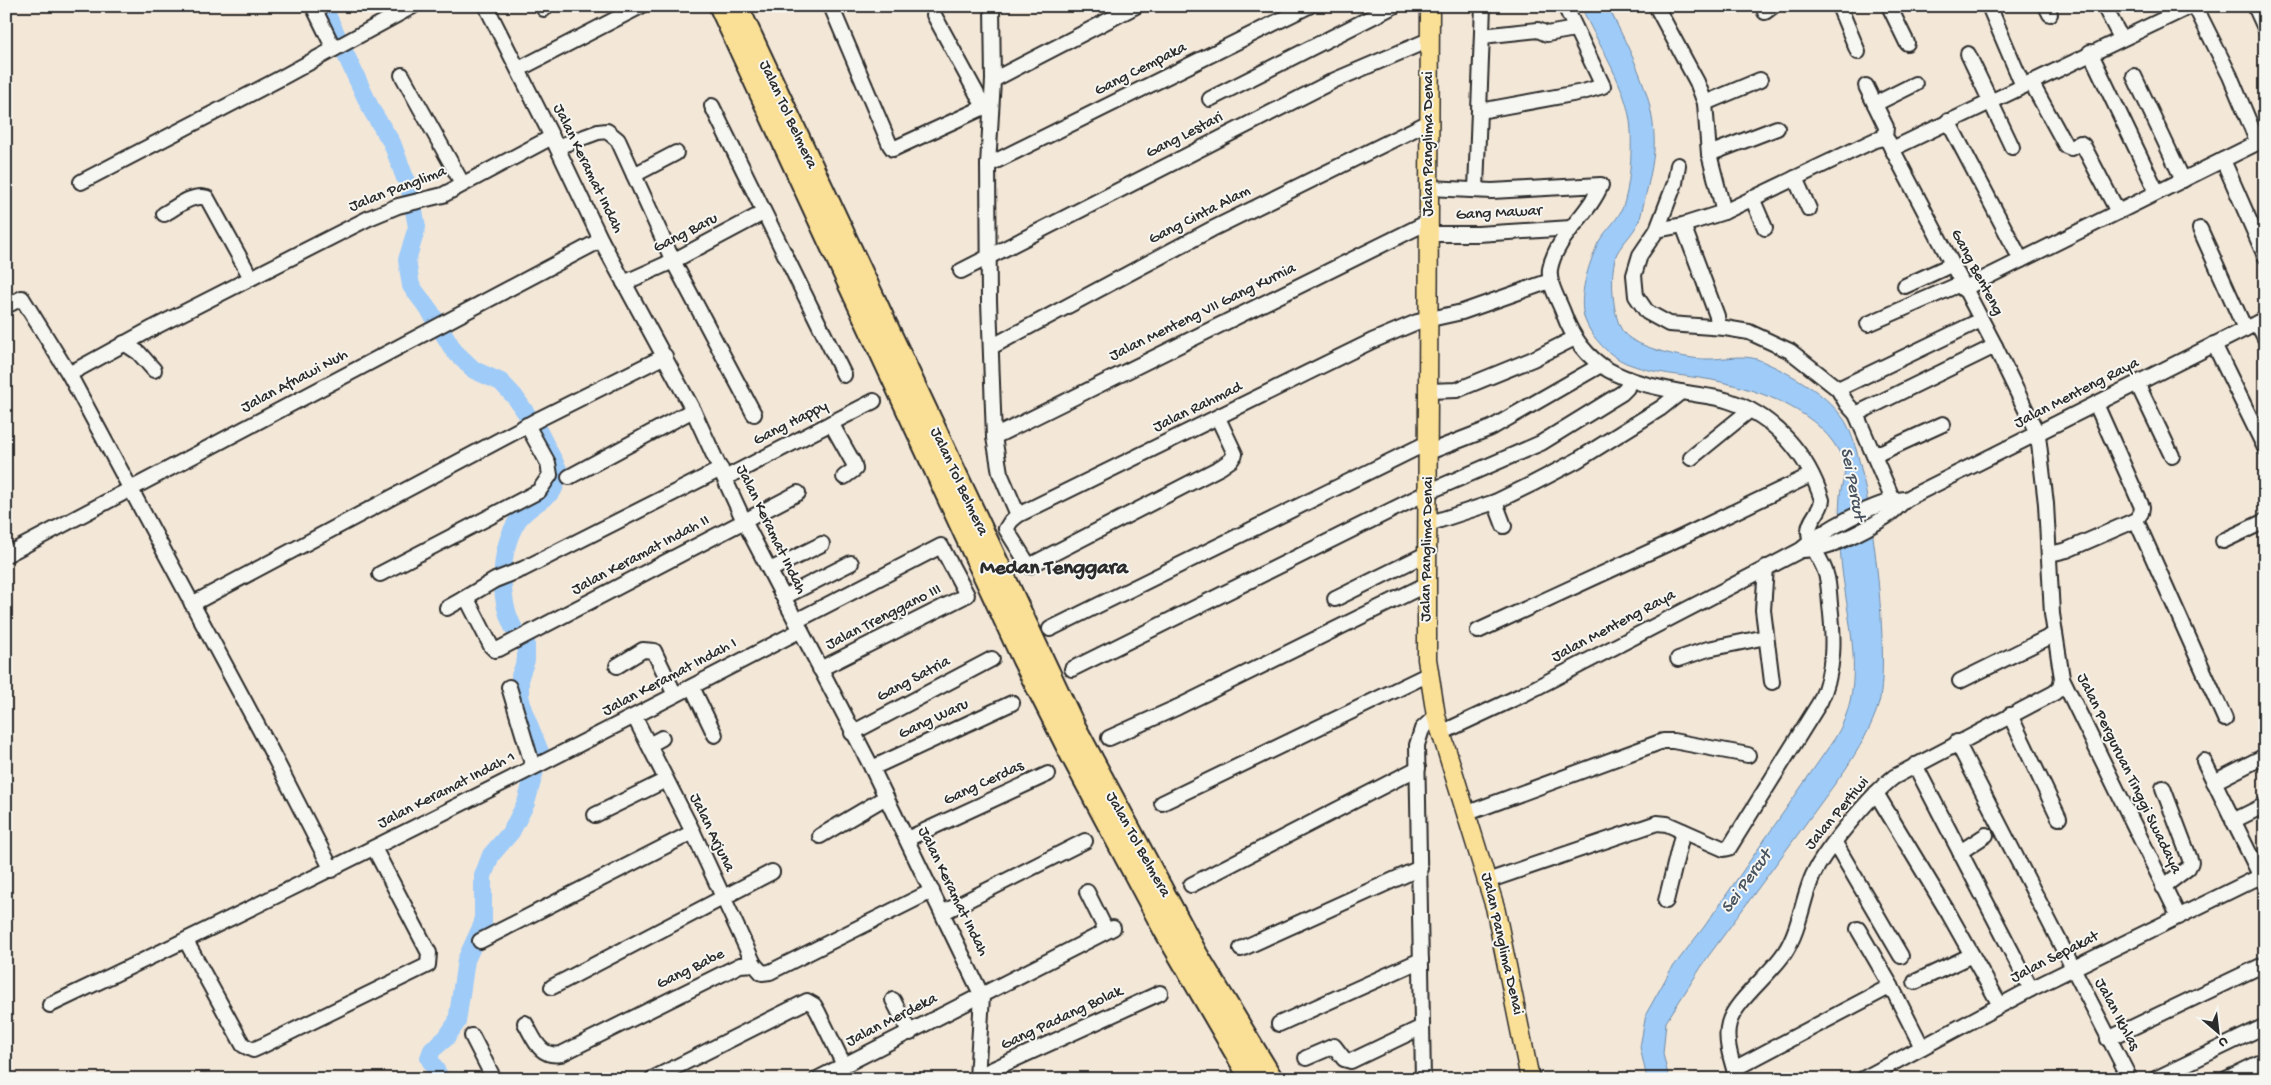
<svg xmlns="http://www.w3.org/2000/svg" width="2271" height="1085" viewBox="0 0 2271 1085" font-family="'Gochi Hand',sans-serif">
<rect width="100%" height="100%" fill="#f3e7d8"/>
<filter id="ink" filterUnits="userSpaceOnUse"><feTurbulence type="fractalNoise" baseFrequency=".02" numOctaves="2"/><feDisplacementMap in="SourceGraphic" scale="10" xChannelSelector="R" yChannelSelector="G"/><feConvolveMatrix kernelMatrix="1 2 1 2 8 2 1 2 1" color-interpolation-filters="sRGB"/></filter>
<g filter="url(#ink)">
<path fill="#9ecbf8" stroke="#708ba6" d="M1581,6H1608C1630,52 1657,98 1654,151C1652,173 1645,197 1640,219C1635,232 1624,241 1617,253C1609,270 1612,319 1624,333C1636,348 1689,360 1709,359C1728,359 1746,353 1764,362C1793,375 1824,392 1843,418C1870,454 1891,658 1879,703C1872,727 1858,750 1845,770L1707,958L1666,1022L1663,1054L1669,1079H1647L1640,1047L1646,1014L1670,971L1704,927L1835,738C1865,690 1851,636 1844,584C1840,562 1838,518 1840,496C1841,483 1848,473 1843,460C1823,411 1760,390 1712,380C1684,375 1653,374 1626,363C1608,355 1592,338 1585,320C1577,297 1589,264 1598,243C1604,232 1616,222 1622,209C1630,190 1632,152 1631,131C1629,88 1597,44 1581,6Z"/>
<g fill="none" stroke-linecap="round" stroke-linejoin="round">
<path stroke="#9ecbf8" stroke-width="18" d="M323,6L372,111L392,143L411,194L417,227L407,260L411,286L430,311L454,351L474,370L501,382L515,397L539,432L559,471C557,477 556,485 553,490C547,498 527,507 518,520C499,549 498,597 513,627C516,633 522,637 526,642V660L520,676V695L523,710L540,752L526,803L511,832L491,855L483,876V923L466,960L457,1022L446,1038L432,1050L429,1058L441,1079"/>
<defs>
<g id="minor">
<polyline points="313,6 334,49"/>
<polyline points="486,6 552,137 601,240 693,410 744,521 872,768 982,996 977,1079"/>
<polyline points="542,6 544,9"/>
<polyline points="831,6 890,145 893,149 991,104"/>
<polyline points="992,6 993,80 988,165 989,301 994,437 1000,473 1018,515"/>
<polyline points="1656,6 1697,82 1705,103 1709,154 1724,212"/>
<polyline points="1839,6 1858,52"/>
<polyline points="1889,6 1907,43"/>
<polyline points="1989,6 2023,86"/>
<polyline points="2046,6 2050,14"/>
<polyline points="2104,6 2121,38"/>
<polyline points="2195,6 2230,76 2258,143"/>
<polyline points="2255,6 2265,28"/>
<polyline points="1765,12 1773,6"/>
<polyline points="934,15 984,107"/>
<polyline points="1482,36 1538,30 1547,34 1575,29"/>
<polyline points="2090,52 2157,192"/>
<polyline points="1968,54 2012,147"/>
<polyline points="519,69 641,6"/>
<polyline points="402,75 462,183"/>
<polyline points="2134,76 2183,180"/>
<polyline points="993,80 1136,6"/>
<polyline points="2031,82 2066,146 2071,148 2080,143 2083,145 2118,212"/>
<polyline points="1866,86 1886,127 1885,139"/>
<polyline points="1210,99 1394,6"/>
<polyline points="1705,103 1760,80"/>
<polyline points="1875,104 1915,84"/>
<polyline points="712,106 844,375"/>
<polyline points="1480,111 1583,92 1603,86 1565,6"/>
<polyline points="1948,121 2021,260"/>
<polyline points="557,147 598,132 607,131 618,140 673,261 754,414"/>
<polyline points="1892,149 2191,6"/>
<polyline points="1709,154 1777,128"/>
<polyline points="2223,160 2265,256"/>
<polyline points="988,165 1309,6"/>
<polyline points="1678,165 1675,183 1657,230 1683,225 1724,212 1875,140 1883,138 1888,141 1995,346 2038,435 2046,504 2052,614 2062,678 2179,917"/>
<polyline points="634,175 676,153"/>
<polyline points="1795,178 1809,209"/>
<polyline points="81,182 279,79 413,6"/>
<path d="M1429,188L1492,191L1601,185C1589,215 1556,236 1550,269C1548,283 1558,299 1563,312C1584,371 1624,381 1681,392C1697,395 1714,396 1729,401C1775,416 1808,455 1822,500C1821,512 1809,519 1809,531C1809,547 1822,559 1826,574C1829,583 1829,594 1830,604C1834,638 1835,670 1820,702L1729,848L1724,849L1667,824L1657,823L1487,881"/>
<polyline points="1476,189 1483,6"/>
<polyline points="1752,198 1765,228"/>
<path d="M164,214C177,207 192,193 207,198L251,278"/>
<polyline points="1683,225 1717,316 1718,327"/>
<polyline points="2200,229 2245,329"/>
<polyline points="1657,230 1640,255 1634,275 1636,296 1647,312 1669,324 1725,328 1749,332 1790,351 1838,389 1847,404 1856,414 1896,507"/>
<polyline points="1428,234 1478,234 1571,228"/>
<polyline points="961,271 1335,80 1429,40"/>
<polyline points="624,283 673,261 763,213"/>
<polyline points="1905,286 1951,265"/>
<polyline points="1963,289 2265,139"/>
<polyline points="6,306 22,298 69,374 268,745 332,870"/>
<polyline points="2257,323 2265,338"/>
<polyline points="1868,324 1960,284"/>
<polyline points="124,343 139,353 154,370"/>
<polyline points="2214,344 2265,448"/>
<polyline points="991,347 1212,229 1429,122"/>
<polyline points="69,374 153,328 369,218 398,206 443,195 552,137"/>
<polyline points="2137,383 2172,456"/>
<polyline points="1838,389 1981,320"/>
<polyline points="1429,391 1457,390 1533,359 1575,338"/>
<polyline points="2096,404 2142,507 2141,513 2136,520"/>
<polyline points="1856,414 1995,346"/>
<polyline points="1218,418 1235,454 1231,460 1221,467 1029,566 1006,529 1011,521 1018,515 1372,341 1417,322 1462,312 1550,281"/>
<polyline points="831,423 854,464 855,469 844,477"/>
<polyline points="994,437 1428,222"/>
<polyline points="1429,452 1491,428 1599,366"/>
<polyline points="1875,455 1943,424"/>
<polyline points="1691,458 1750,410"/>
<polyline points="569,477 693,410"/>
<polyline points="725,478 874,401"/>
<polyline points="1495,502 1504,526"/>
<polyline points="1428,524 1495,502 1532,484 1576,461 1661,408 1681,392"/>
<polyline points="2223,541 2265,521"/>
<path d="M1801,550C1828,550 1864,531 1887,516C1896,510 1902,501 1912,496L2265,319"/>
<polyline points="2050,554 2067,550 2136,520 2225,719"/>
<polyline points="6,555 601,240"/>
<polyline points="1766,567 1763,610 1772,682"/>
<polyline points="770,570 822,544"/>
<polyline points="380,574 539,491 550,475 548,463 527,425"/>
<polyline points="784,597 851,563"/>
<polyline points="463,599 495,580 523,569 721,469"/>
<polyline points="1335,599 1428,553"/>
<polyline points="192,604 539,419 665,356"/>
<polyline points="447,608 463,599 467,599 491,646 495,650 499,649 798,493"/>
<polyline points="796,621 941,546 967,595"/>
<polyline points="1050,629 1429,442"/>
<polyline points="1478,631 1682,537 1811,475"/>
<polyline points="1678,659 1708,649 1766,637"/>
<polyline points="617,666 643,650 654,651 675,695"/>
<polyline points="820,669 963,597"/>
<polyline points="1072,669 1428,492 1541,443 1622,393 1627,388 1629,379"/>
<polyline points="1960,681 2055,634"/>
<polyline points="509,687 533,767"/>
<polyline points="692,687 715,735"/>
<polyline points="2010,715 2059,818"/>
<polyline points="635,718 693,832 754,964"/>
<polyline points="852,733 992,659"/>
<path d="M1441,733L1522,695L1801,550C1823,530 1876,501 1905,499"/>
<polyline points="1109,738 1178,707 1427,584"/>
<polyline points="1957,742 2130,1079"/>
<polyline points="649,745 662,738"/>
<polyline points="2204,761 2264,883"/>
<polyline points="1915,765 2031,989"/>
<polyline points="872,768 1012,703"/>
<polyline points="2214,782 2265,756"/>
<polyline points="2163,788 2191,862 2188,868 2163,887"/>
<polyline points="1876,793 1949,914 2000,1005"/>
<polyline points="1162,803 1429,674"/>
<polyline points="1465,814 1663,741 1673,741 1748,755"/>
<polyline points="595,815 666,780"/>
<polyline points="2233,821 2265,805"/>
<polyline points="820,836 886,797"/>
<polyline points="907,839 1048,774"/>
<polyline points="1835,843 1901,956"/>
<polyline points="1960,852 1986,835"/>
<polyline points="1191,885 1418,768"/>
<polyline points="1087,892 1106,930"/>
<polyline points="1666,901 1683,831"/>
<polyline points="944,912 1085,841"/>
<polyline points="186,941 243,1045 253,1050 262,1046 428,965 429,953 374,848"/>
<polyline points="480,941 693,832"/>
<polyline points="1241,949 1420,868"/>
<polyline points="1915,982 1972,955"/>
<polyline points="1891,986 1922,1047"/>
<polyline points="552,987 772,872"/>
<polyline points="893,1000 910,1033"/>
<path d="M50,1005C303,885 553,759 801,630"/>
<path d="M525,1023C534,1038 539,1058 561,1054L740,965L754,964L762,973L770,972L932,891"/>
<polyline points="1279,1024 1421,960"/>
<polyline points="472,1036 494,1079"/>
<polyline points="2108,1039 2265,964"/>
<polyline points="1306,1058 1334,1046 1344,1059 1351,1061 1420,1028"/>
<polyline points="1734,1069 1891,986 1858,929"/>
<polyline points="978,1076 1160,993"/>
<polyline points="652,1079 807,1001 814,1005 818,1012 844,1065"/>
<polyline points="817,1079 1113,928"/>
<polyline points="1423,1079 1417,745 1422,729 1436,716"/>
<path d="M1737,1079C1732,1062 1724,1040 1729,1023C1735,1001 1772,973 1785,952C1799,930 1802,903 1811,880C1820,854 1872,794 1894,777L2054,693L2060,688L2062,678"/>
<polyline points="1863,1079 2031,989 2265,874"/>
<polyline points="2155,1079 2265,1026"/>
<polyline points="2226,1079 2265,1060"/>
</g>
<polyline id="major" points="1430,6 1427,584 1427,659 1436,716 1495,907 1530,1079"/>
<g id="highway">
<polyline points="720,6 1023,659 1072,756 1164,929 1251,1079"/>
<polyline points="737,6 1072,722 1197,955 1272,1079"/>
</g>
</defs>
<use href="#minor" stroke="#2b2b2b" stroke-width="18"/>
<use href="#major" stroke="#2b2b2b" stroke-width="21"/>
<use href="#highway" stroke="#2b2b2b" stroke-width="25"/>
<use href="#minor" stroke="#f6f6f2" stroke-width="14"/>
<use href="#major" stroke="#fadf96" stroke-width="18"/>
<use href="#highway" stroke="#fadf96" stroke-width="21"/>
</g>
</g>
<g text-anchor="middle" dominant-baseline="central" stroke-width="4" stroke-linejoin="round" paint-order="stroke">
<g font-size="16" fill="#2b2b2b" stroke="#f6f6f2">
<text transform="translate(1141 70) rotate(-27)">Gang Cempaka</text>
<text transform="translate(787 115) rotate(65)">Jalan Tol Belmera</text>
<text transform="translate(1185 136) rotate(-27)">Gang Lestari</text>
<text transform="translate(1429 144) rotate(-90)">Jalan Panglima Denai</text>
<text transform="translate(587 169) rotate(64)">Jalan Keramat Indah</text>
<text transform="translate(398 190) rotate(-21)">Jalan Panglima</text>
<text transform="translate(1499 214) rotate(-3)">Gang Mawar</text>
<text transform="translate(1200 216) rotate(-27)">Gang Cinta Alam</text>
<text transform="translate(686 234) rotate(-27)">Gang Baru</text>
<text transform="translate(1976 273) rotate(62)">Gang Benteng</text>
<text transform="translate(1203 313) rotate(-26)">Jalan Menteng VII Gang Kurnia</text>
<text transform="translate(295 382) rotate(-28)">Jalan Afnawi Nuh</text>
<text transform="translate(2077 394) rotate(-27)">Jalan Menteng Raya</text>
<text transform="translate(1198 408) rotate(-26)">Jalan Rahmad</text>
<text transform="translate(791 424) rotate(-27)">Gang Happy</text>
<text transform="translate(958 482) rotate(65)">Jalan Tol Belmera</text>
<text transform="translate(770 530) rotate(64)">Jalan Keramat Indah</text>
<text transform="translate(1428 549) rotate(-89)">Jalan Panglima Denai</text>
<text transform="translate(641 556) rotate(-28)">Jalan Keramat Indah II</text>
<text transform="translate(884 618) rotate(-27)">Jalan Trenggano III</text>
<text transform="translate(1614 627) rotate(-28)">Jalan Menteng Raya</text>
<text transform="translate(670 678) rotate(-28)">Jalan Keramat Indah I</text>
<text transform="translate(914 680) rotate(-28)">Gang Satria</text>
<text transform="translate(934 720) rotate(-25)">Gang Waru</text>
<text transform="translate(2128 774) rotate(64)">Jalan Perguruan Tinggi Swadaya</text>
<text transform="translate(984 784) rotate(-25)">Gang Cerdas</text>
<text transform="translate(447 791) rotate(-27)">Jalan Keramat Indah 1</text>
<text transform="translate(1838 814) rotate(-50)">Jalan Pertiwi</text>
<text transform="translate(711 833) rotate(64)">Jalan Arjuna</text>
<text transform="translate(1137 845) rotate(61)">Jalan Tol Belmera</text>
<text transform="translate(952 892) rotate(64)">Jalan Keramat Indah</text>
<text transform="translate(1501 944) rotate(77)">Jalan Panglima Denai</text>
<text transform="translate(2055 958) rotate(-27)">Jalan Sepakat</text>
<text transform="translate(691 970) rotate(-26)">Gang Babe</text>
<text transform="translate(2116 1015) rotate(62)">Jalan Ikhlas</text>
<text transform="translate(1062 1019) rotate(-25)">Gang Padang Bolak</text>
<text transform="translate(892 1021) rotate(-27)">Jalan Merdeka</text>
</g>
<g font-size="18" font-style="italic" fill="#48535e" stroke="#f6f6f2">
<text transform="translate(1852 484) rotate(79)">Sei Percut</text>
<text transform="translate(1747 882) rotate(-54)">Sei Percut</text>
</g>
<g font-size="21" font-weight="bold" fill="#2b2b2b" stroke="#f6f6f2">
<text x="1054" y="569">Medan Tenggara</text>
</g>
</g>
<rect width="2271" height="1085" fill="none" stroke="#f6f6f2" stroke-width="25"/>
<rect x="12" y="12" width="2246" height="1060" fill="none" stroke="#2b2b2b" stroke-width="2" filter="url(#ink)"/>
<g transform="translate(2218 1032) rotate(152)" stroke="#f6f6f2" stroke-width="4" paint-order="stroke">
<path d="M0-4L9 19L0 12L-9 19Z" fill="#2b2b2b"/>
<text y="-8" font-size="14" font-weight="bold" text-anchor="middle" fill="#2b2b2b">U</text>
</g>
</svg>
